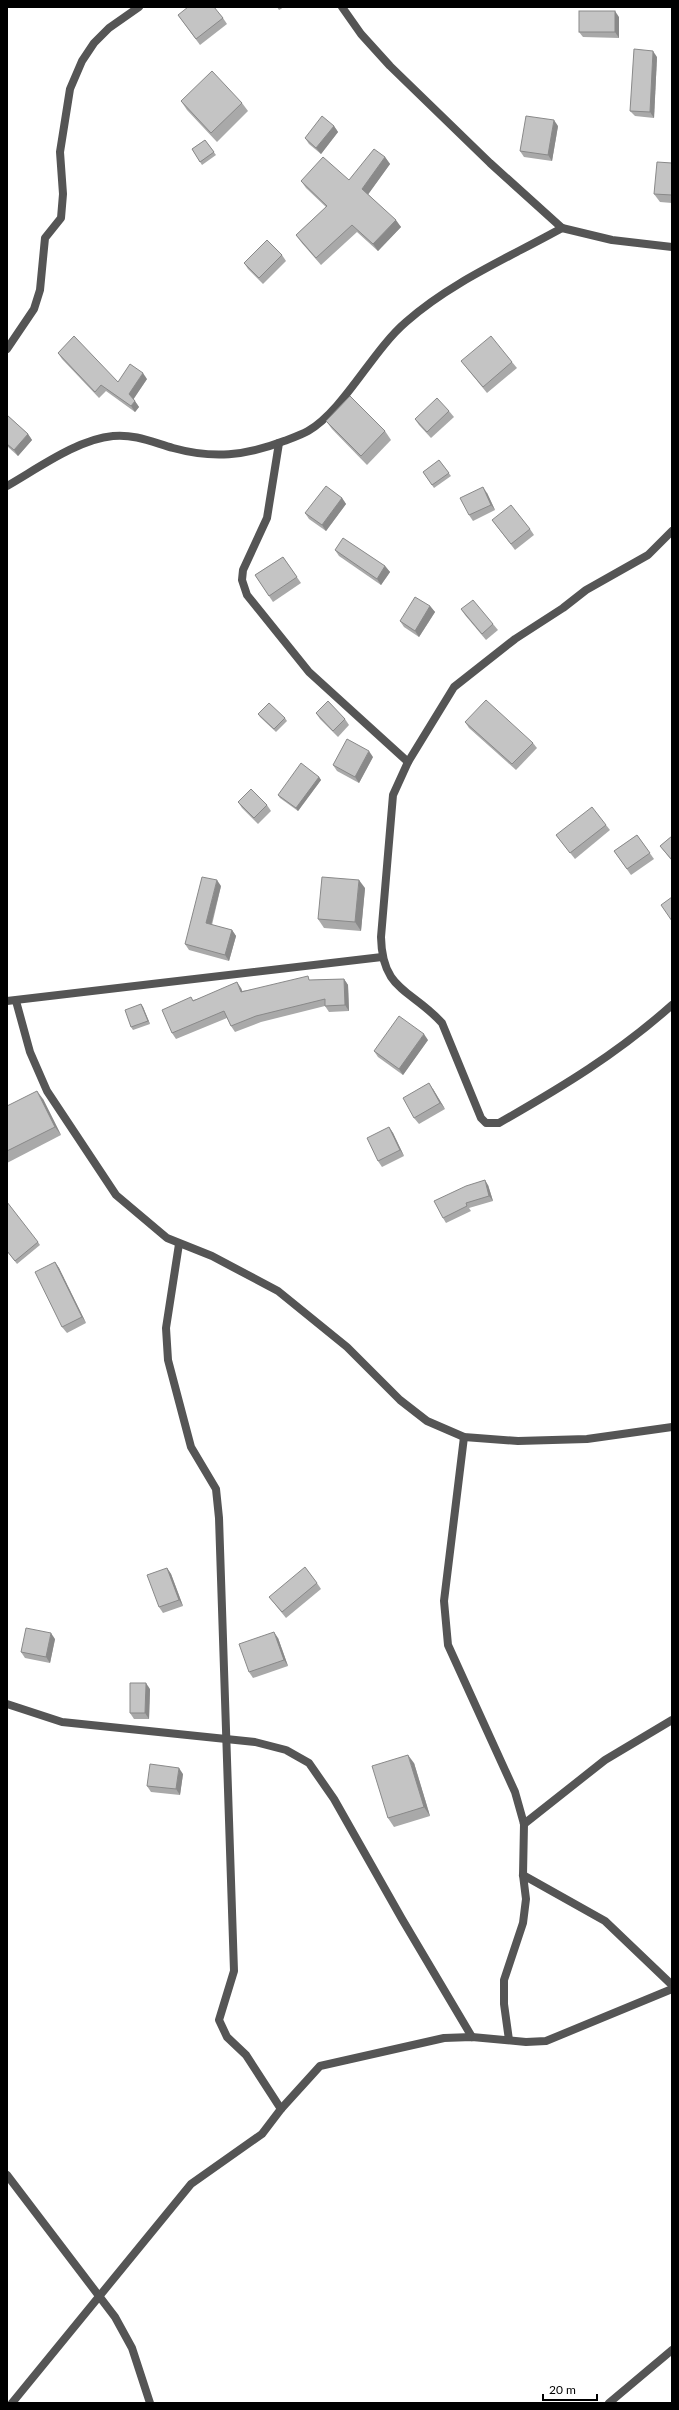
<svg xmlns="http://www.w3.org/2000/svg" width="679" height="2410" viewBox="0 0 679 2410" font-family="Lato,sans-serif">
<rect width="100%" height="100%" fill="#fff"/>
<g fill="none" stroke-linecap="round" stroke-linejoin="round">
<g stroke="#555" stroke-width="8">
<polyline points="342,7 361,34 390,66 490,163 562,228 612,240 672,247"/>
<polyline points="7,349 34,309 40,290 45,238 61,218 63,194 60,152 70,89 82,61 94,43 109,28 139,7"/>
<polyline points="279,443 267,518 243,570 242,580 247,595 309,672 408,762"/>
<path d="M7,486C37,469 78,439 113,436C135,434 152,442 173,448C213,459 245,456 284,441C292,438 301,435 308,431C344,410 372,351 406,322C451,282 510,257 562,228"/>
<path d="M672,531L648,555L586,590L563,608L515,639L454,687L408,762L393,795L381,937C382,991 411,989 442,1023L481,1118L486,1123H499C562,1087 617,1054 672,1005"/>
<polyline points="7,1001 382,957"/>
<polyline points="16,1001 30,1052 47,1091 116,1195 167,1238 212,1256 278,1291 347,1347 400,1400 427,1421 464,1437 518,1441 587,1439 672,1427"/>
<polyline points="179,1244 166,1328 168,1360 191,1447 216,1489 219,1518 234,1971 219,2020 227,2037 246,2055 281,2109"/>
<polyline points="464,1437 444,1601 448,1645 515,1792 524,1824 523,1875 526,1899 523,1923 504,1980 504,2004 509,2040"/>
<polyline points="7,1704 62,1722 255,1742 286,1750 309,1763 334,1799 402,1919 472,2037"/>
<polyline points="524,1824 605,1760 672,1720"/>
<polyline points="523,1875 605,1921 672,1985"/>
<polyline points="7,2175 115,2317 132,2348 150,2403"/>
<polyline points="12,2403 191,2184 262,2134 281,2109 320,2066 444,2038 472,2037 526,2042 546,2041 672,1989"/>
<polyline points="609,2403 672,2350"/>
</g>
</g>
<g fill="#a9a9a9">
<polygon points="277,7 284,7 279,10"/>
<polygon points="178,15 223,18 227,24 200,45"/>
<polygon points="619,17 619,38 583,37 579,32"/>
<polygon points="657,57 654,118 635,116 630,111"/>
<polygon points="181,101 242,103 248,111 217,142 187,110"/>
<polygon points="334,126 338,132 321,154 309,144 305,138"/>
<polygon points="558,126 552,161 524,157 520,151"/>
<polygon points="205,140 216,155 202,165 192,149"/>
<polygon points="385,157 390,164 368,194 401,227 378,251 357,232 321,265 301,242 296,235 326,207 306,188 301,181 349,180"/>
<polygon points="672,163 672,203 660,202 654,194"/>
<polygon points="282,255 286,261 263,284 248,269 244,263"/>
<polygon points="58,353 118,382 147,379 133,399 139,407 135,412 106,391 99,398 62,359"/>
<polygon points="461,361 512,362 517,368 487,393"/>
<polygon points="449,411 454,417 431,438 419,425 415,419"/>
<polygon points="7,415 28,434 32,440 18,456 7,446"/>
<polygon points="326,421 385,431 391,440 367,465 332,429"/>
<polygon points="439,460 451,476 434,488 423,472"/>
<polygon points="487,493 495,510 473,521 469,515"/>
<polygon points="342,498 346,504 326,531 309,519 305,513"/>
<polygon points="492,520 530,529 534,535 515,550"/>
<polygon points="335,550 385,566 390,572 381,585 339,556"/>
<polygon points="283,557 301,583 273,602 255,575"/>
<polygon points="430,606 435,612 419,637 404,627 400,621"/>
<polygon points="461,609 493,624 498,630 486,640 465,615"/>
<polygon points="316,713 345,719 349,725 338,737 320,719"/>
<polygon points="258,714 285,718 287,721 276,732 260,717"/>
<polygon points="465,722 533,743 537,748 516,770 469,728"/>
<polygon points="373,757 359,783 337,771 333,765"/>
<polygon points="319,777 321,780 298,811 280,798 278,795"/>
<polygon points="238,802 267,805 271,811 258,824 242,808"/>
<polygon points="606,825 610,830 575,859 556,835"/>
<polygon points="637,835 654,859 631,875 614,851"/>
<polygon points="672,836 672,861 660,846"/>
<polygon points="221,886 212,925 232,930 236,936 229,961 189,950 185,944"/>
<polygon points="365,888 361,931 324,928 318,919"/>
<polygon points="344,979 348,985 349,1011 329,1012 325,1006 261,1022 235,1032 231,1026 227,1018 176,1039 172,1033 193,1000 241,988 242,991 311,980"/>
<polygon points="141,1004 143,1007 150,1024 133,1030 131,1027"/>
<polygon points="428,1040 403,1075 378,1057 374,1051"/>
<polygon points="433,1089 445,1109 419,1124 414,1118"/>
<polygon points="43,1099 61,1135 7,1163 7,1106"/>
<polygon points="389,1127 393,1133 404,1156 382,1167 378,1161"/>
<polygon points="488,1185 493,1201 469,1208 471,1211 446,1223 443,1218"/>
<polygon points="38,1242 40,1245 17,1264 7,1251"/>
<polygon points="55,1262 59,1268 86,1323 67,1333 62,1327"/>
<polygon points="167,1568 171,1574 183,1606 163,1613 159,1607"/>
<polygon points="317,1583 321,1589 286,1618 269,1597"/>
<polygon points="278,1638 288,1666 253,1678 249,1672"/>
<polygon points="55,1639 50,1663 25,1658 21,1652"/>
<polygon points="150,1689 149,1719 134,1719 130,1713"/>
<polygon points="414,1763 430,1816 394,1827 388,1818"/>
<polygon points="183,1774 180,1795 151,1792 147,1786"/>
</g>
<g fill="#898989">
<polygon points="615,11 619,17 619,38 615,32"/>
<polygon points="653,51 657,57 654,118 650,112"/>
<polygon points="554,120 558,126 552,161 548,155"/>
<polygon points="334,126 338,132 321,154 316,148"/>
<polygon points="385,157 390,164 367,196 362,189"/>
<polygon points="396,220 401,227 378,251 373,244"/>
<polygon points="143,373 147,379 133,400 129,394"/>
<polygon points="135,401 139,407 135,412 131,406"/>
<polygon points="28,434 32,440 18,456 14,450"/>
<polygon points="483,487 487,493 495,510 491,505"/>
<polygon points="342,498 346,504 326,531 322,525"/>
<polygon points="385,566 390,572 381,585 377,579"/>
<polygon points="430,606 435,612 419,637 415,631"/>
<polygon points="369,751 373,757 359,783 355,777"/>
<polygon points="319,777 321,780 298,811 296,808"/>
<polygon points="217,880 221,886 210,929 206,923"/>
<polygon points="359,880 365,888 361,931 355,922"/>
<polygon points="232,930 236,936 229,961 225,955"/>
<polygon points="344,979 348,985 349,1011 345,1005"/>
<polygon points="237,982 241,988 245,998 241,992"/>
<polygon points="141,1004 143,1007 150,1024 148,1021"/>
<polygon points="424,1034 428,1040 403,1075 399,1069"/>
<polygon points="429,1083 433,1089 445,1109 440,1103"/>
<polygon points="37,1091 43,1099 61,1135 55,1127"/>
<polygon points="389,1127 393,1133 404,1156 400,1150"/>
<polygon points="485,1180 488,1185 493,1201 489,1196"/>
<polygon points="55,1262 59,1268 86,1323 82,1317"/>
<polygon points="167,1568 171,1574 183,1606 179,1600"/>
<polygon points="274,1632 278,1638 288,1666 284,1660"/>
<polygon points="51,1633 55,1639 50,1663 46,1657"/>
<polygon points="146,1683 150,1689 149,1719 145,1713"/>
<polygon points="408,1755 414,1763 430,1816 424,1807"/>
<polygon points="179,1768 183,1774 180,1795 176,1789"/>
</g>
<g fill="#c4c4c4" stroke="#898989">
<polygon points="188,7 214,7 223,18 196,39 178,15"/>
<rect x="579" y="11" width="36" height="21"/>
<polygon points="634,49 653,51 650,112 630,111"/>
<polygon points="212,71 242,103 211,133 181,101"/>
<polygon points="322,116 334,126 316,148 305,138"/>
<polygon points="526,116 554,120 548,155 520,151"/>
<polygon points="205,140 214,152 200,162 192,149"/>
<polygon points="374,149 385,157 362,189 396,220 373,244 352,225 316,258 296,235 327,206 301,181 323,157 349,180"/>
<polygon points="657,162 672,163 672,195 654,194"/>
<polygon points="267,240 282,255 259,278 244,263"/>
<polygon points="74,336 118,382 130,364 143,373 129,394 135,401 131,406 101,385 95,392 58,353"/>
<polygon points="491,336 512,362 483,387 461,361"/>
<polygon points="350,396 385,431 361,456 326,421"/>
<polygon points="437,398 449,411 427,432 415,419"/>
<polygon points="7,415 28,434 14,450 7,444"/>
<polygon points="439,460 449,473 432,485 423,472"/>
<polygon points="326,486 342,498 322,525 305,513"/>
<polygon points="483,487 491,505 469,515 460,498"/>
<polygon points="511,505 530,529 511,544 492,520"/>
<polygon points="343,538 385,566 377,579 335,550"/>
<polygon points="283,557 297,577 269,596 255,575"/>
<polygon points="415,597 430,606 415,631 400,621"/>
<polygon points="473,600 493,624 482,634 461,609"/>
<polygon points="486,700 533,743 512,764 465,722"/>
<polygon points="328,701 345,719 333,731 316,713"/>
<polygon points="269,703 285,718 274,729 258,714"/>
<polygon points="347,739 369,751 355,777 333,765"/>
<polygon points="301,763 319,777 296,808 278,795"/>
<polygon points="251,789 267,805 254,818 238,802"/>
<polygon points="592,807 606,825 570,853 556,835"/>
<polygon points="637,835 650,853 627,869 614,851"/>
<polygon points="672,836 672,860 660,846"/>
<polygon points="202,877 217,880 206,923 232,930 225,955 185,944"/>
<polygon points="322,877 359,880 355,922 318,919"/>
<polygon points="672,897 672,921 661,905"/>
<polygon points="308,976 309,980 344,979 345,1005 325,1006 325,999 256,1016 231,1026 224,1011 172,1033 162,1010 191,997 193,1001 237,982 241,992"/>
<polygon points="141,1004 148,1021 131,1027 125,1010"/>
<polygon points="399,1016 424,1034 399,1069 374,1051"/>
<polygon points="429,1083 440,1103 414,1118 403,1098"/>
<polygon points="37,1091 55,1127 7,1151 7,1106"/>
<polygon points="389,1127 400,1150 378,1161 367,1138"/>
<polygon points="485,1180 489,1196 466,1203 467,1206 443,1218 434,1201 466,1186"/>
<polygon points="7,1202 38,1242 15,1261 7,1251"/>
<polygon points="55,1262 82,1317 62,1327 35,1272"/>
<polygon points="305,1567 317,1583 282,1612 269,1597"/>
<polygon points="167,1568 179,1600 159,1607 147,1575"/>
<polygon points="26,1628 51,1633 46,1657 21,1652"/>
<polygon points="274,1632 284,1660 249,1672 239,1644"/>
<polygon points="130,1683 146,1683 145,1713 130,1713"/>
<polygon points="408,1755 424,1807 388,1818 372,1766"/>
<polygon points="150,1764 179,1768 176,1789 147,1786"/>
</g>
<rect width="679" height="2410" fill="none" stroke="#000000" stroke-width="16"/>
<path d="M543 2394v6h54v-6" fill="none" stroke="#000000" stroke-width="2"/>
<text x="549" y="2394" font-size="12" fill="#000000" stroke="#ffffff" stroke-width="3" paint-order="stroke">20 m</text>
</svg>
